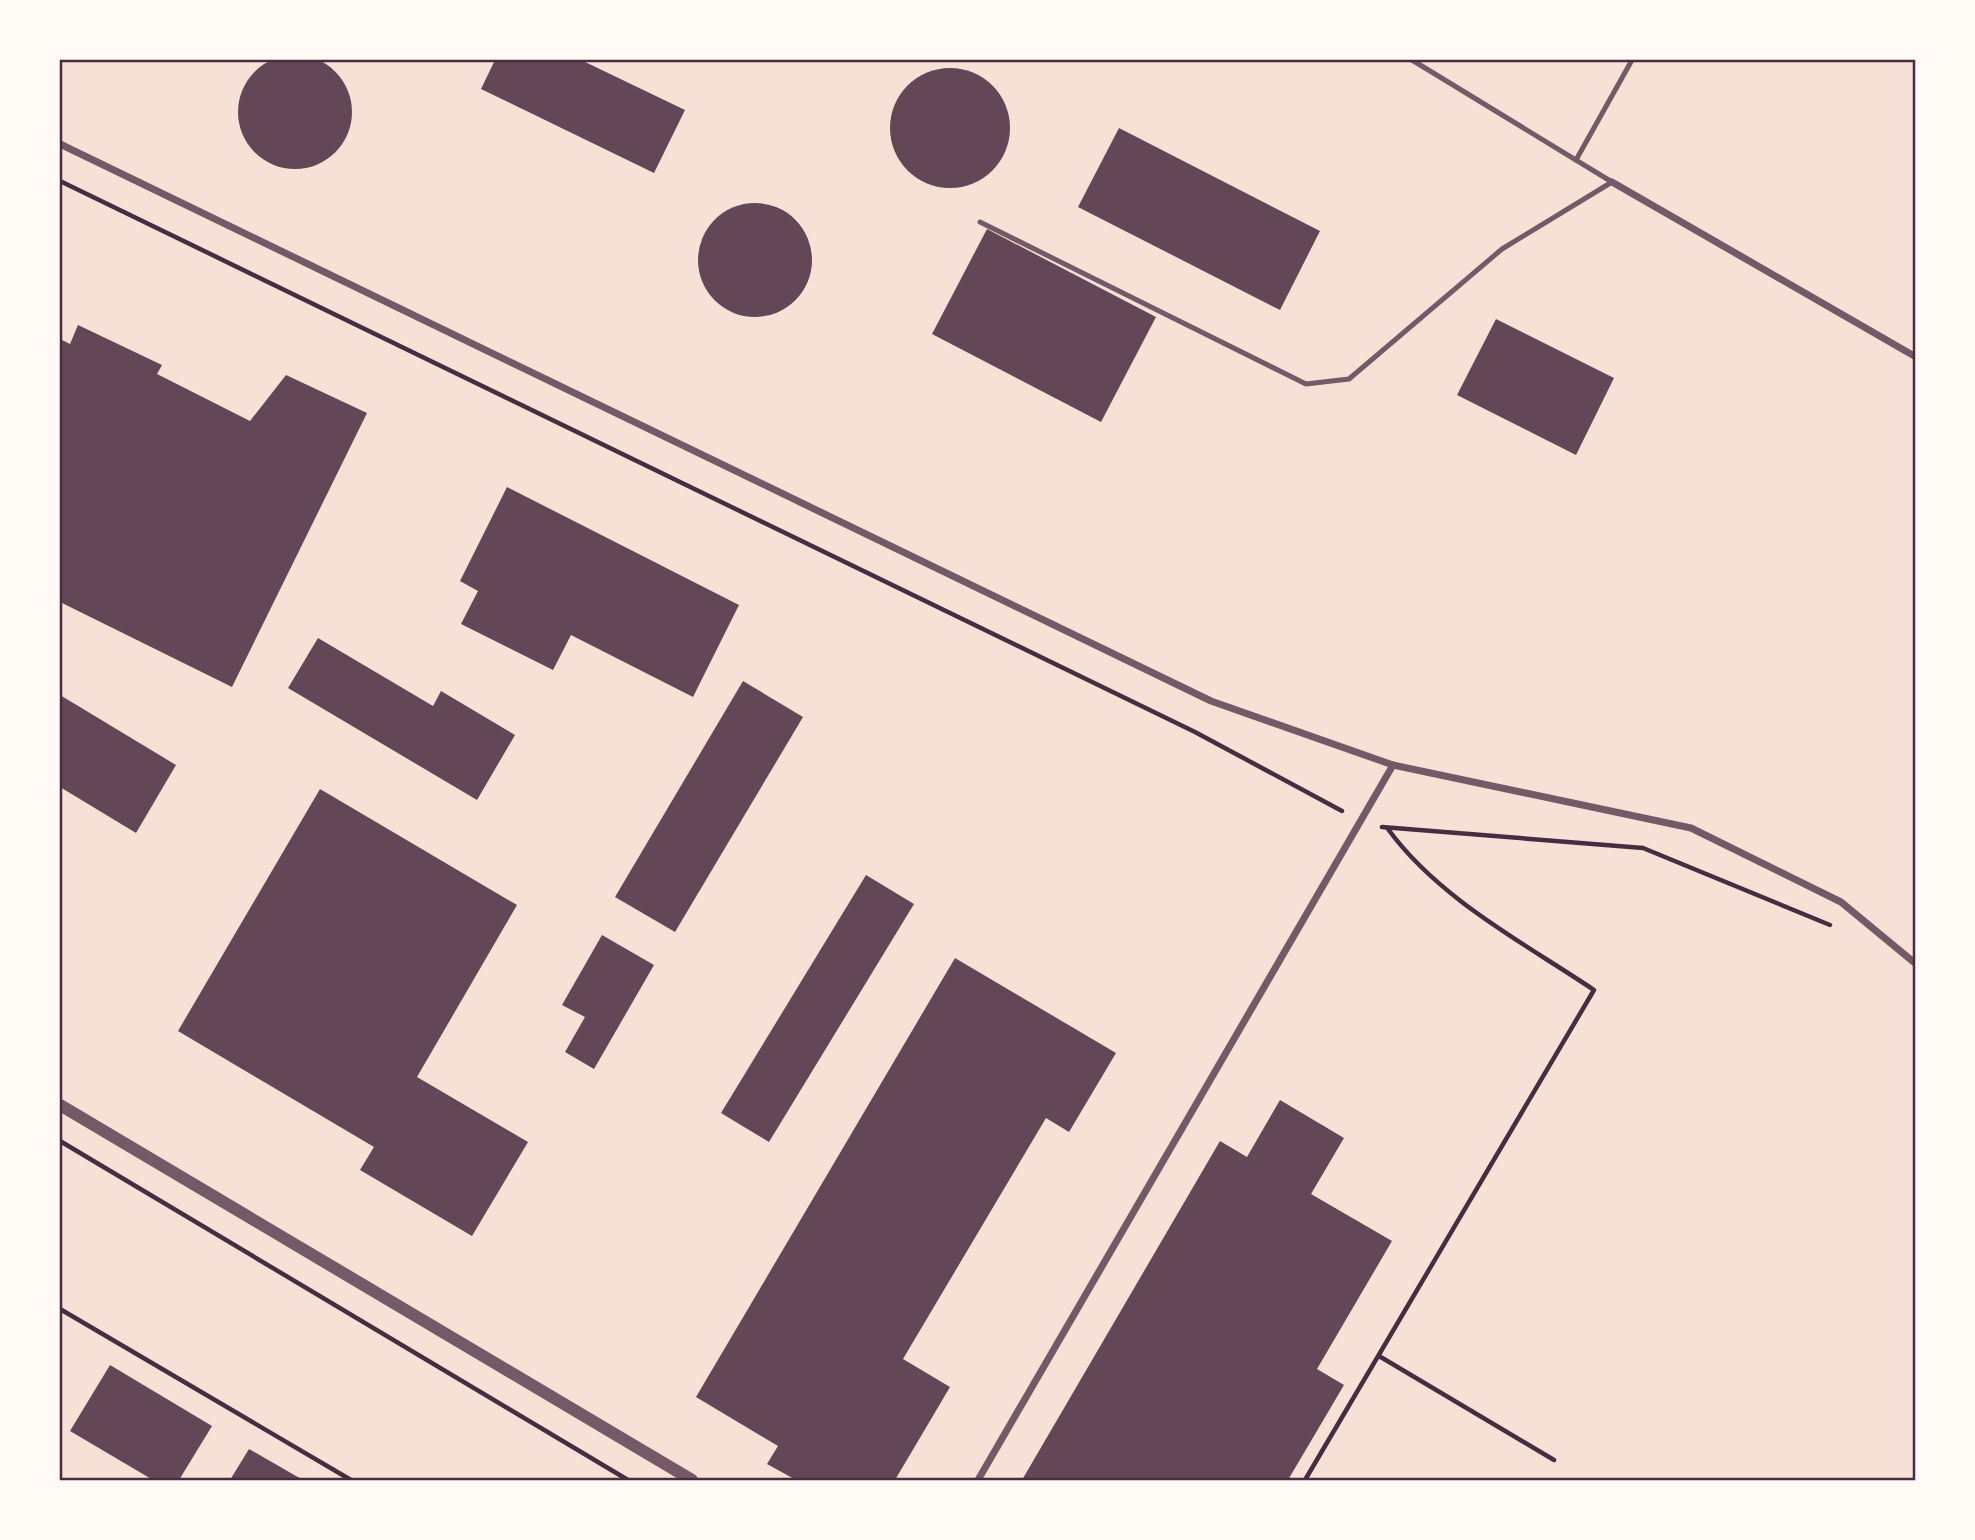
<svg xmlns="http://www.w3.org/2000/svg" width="1975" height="1540" viewBox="0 0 1975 1540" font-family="'Public Sans',sans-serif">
<rect width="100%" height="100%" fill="#f7e1d7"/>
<g fill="#644757">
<circle cx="295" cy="112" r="57"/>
<polygon points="495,60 581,60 685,110 654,173 481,89"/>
<circle cx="950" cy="128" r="60"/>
<polygon points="1119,128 1320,231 1280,310 1078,207"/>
<circle cx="755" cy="260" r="57"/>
<polygon points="987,229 1156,317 1101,422 932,334"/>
<polygon points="1496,319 1614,378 1576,455 1457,395"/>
<polygon points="78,325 162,365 157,374 250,421 286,375 367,413 232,687 60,602 60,339 70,344"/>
<polygon points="507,487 739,605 693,697 571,635 553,670 461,624 478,591 460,581"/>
<polygon points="318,638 433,706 441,691 515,735 477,800 288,688"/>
<polygon points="743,681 803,717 675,932 615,897"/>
<polygon points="60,695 176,765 136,833 60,787"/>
<polygon points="320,789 517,905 417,1077 528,1142 472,1236 360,1170 374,1147 178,1031"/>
<polygon points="866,875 914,904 769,1142 721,1113"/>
<polygon points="602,935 654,965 594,1069 565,1052 585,1017 562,1005"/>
<polygon points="955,958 1116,1053 1069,1132 1046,1118 903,1359 950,1387 895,1480 796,1480 767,1464 778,1446 696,1397"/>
<polygon points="1280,1100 1344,1138 1311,1194 1392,1241 1317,1369 1344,1385 1288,1480 1022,1480 1220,1141 1247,1157"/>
<polygon points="110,1365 212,1426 179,1480 153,1480 70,1431"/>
<polygon points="249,1449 303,1480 230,1480"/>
</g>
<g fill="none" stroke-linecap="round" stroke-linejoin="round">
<g stroke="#4a2c40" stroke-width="4.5">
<polyline points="60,181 1195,732 1342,811"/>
<polyline points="1382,827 1643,848 1830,925"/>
<polyline points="60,1141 628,1480"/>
<polyline points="60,1309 351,1480"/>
<polyline points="1379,1356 1554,1460"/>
<path d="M1305,1480L1594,990C1524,943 1439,899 1388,829"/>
</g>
<g stroke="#755966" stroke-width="5">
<polyline points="1576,160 1632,60"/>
<polyline points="980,222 1306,384 1349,379 1502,249 1612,182 1412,60"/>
</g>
<g stroke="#755966" stroke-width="7">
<polyline points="60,144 1211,701 1393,765 1691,828 1841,902 1916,964"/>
<polyline points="1612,182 1916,357"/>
<polyline points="978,1480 1393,765"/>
</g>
<polyline stroke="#755966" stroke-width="12" points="60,1105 692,1480"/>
</g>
<rect width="1975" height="1540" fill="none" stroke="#fffaf5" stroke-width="122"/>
<rect x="61" y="61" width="1853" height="1418" fill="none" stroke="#4a2c40" stroke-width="2.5"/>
</svg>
